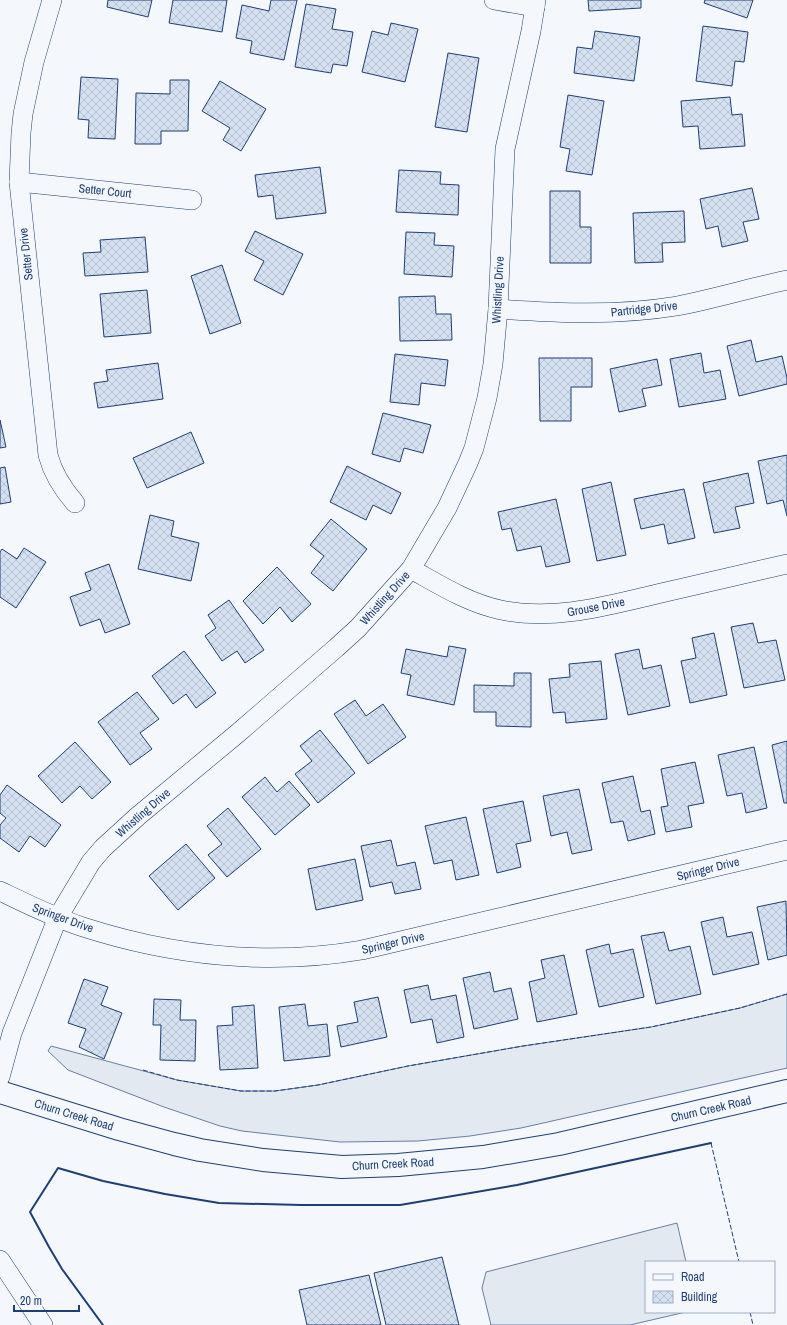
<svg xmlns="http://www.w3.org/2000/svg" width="787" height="1325" viewBox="0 0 787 1325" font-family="'Archivo Narrow',sans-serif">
<defs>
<pattern id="building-cross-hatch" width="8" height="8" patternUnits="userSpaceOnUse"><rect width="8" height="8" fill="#d5e0f0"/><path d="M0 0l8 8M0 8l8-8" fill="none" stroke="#b6c1d1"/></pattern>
</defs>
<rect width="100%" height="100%" fill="#f4f7fb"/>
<g fill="#e3e9f0" stroke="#687fa3">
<polygon points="787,994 787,1068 521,1128 470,1136 418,1141 340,1142 242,1131 220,1126 164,1107 68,1070 48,1051 51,1046 177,1080 241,1091 275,1091 318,1085 408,1066 523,1046 651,1027 740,1008"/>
<polygon points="677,1223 686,1262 646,1262 646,1312 686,1312 630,1325 491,1325 482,1288 486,1272"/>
</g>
<g fill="url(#building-cross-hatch)" stroke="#1d3f73">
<polygon points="108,0 152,0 148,17 107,7"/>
<polygon points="173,0 227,0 222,32 169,23"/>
<polygon points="271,0 297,0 284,60 250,53 252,41 236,38 242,5 269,11"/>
<polygon points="588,0 641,0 641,8 589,11"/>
<polygon points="705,0 753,0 747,18 704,3"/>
<polygon points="306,4 336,9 332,29 353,32 347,66 333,64 331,73 295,67"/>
<polygon points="391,23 418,29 405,82 362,72 372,31 388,35"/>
<polygon points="703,26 748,32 744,62 735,61 732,86 696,81"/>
<polygon points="595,31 640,37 634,81 574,73 577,47 592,49"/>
<polygon points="448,53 479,58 467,132 435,127"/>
<polygon points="81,77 118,79 115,139 88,138 89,120 78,119"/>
<polygon points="170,80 189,80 188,131 161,131 161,144 135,144 136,93 170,94"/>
<polygon points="220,81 266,109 241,151 223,140 230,128 202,111"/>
<polygon points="568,95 604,101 592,175 566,171 570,149 560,147"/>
<polygon points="730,97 732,115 742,114 745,146 700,149 698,126 683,127 681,101"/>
<polygon points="320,167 326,213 276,219 273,195 258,197 255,175"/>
<polygon points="399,170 441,172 440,184 459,185 458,215 396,212"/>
<polygon points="752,188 759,219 743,222 748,241 722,247 718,226 706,229 700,199"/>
<polygon points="550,191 580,191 580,227 591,227 591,263 550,263"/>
<polygon points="684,211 685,242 662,243 663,262 635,263 633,213"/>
<polygon points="255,231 303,254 283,295 254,280 264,261 245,251"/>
<polygon points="406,232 435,233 434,245 454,246 452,277 404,274"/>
<polygon points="145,237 148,272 85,276 83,253 101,252 100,240"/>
<polygon points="222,265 241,323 210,334 191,276"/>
<polygon points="147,290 151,333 104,337 100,294"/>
<polygon points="435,296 436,314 451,314 452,340 400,341 399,297"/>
<polygon points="751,340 756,362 782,356 787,378 787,384 739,396 727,346"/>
<polygon points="701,353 704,373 720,370 726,399 679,407 670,359"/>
<polygon points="395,354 448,360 445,386 421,383 419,405 390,402"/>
<polygon points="539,358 592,358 592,387 571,387 571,421 540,421"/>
<polygon points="657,359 662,385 642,389 646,406 619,412 610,369"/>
<polygon points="158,363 163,399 98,408 94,383 108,381 106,370"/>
<polygon points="383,413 431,425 423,453 404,448 400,462 372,454"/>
<polygon points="0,420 6,447 0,448"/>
<polygon points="191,432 204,463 147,488 133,458"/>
<polygon points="787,455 787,516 783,500 767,504 758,461"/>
<polygon points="347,466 401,493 391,514 373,505 366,520 330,502"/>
<polygon points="5,467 11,502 0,504 0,468"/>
<polygon points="748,473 754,503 735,507 740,528 714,533 703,483"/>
<polygon points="611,482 626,555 597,561 582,489"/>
<polygon points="684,489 695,538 668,544 664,524 641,529 634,499"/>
<polygon points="556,499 570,562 546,567 541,546 517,551 511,528 502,530 498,512"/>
<polygon points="150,515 174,521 171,536 199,543 191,581 138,569"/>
<polygon points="331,519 367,549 333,591 311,573 324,556 310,545"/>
<polygon points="24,548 46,562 16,608 0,597 0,552 2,549 17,559"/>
<polygon points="109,564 130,624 105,633 100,619 80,626 70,597 91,590 85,573"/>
<polygon points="277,567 311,604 292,622 280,607 263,624 243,601"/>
<polygon points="229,600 264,650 245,663 237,651 222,661 205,636 216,628 208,615"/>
<polygon points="753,623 758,643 776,640 785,680 744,688 731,627"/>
<polygon points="714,633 727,695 690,703 681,661 696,658 692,638"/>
<polygon points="449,646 466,649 454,705 407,695 411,675 401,673 406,649 447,657"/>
<polygon points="639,649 643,669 661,665 670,706 628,715 615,654"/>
<polygon points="184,651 216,693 196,708 186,694 173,704 152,676"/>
<polygon points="601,661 607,719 566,723 565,712 553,713 549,679 570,677 569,664"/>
<polygon points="514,673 531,673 531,727 496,726 496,712 474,712 474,685 514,686"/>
<polygon points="137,692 159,719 140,733 152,749 130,765 98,722"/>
<polygon points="355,700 366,716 383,704 406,737 368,764 334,714"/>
<polygon points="320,730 355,773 318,803 295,774 312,761 300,746"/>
<polygon points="787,741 787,803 784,803 772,745"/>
<polygon points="75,742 111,782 92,799 80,786 62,803 38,776"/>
<polygon points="754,747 767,808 746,813 742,793 727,796 718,755"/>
<polygon points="695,762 704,803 688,806 692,827 666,832 661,807 668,806 661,769"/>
<polygon points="633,776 641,812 650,810 655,834 628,841 623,821 611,823 602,783"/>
<polygon points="265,777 277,792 289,781 310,805 275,835 242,797"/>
<polygon points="7,785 61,825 45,847 30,836 19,852 0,838 0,825 6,818 0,813 0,795"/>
<polygon points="579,789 592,850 572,854 567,832 551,836 543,796"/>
<polygon points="523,801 531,841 516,844 521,867 497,873 483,809"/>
<polygon points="228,808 261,849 227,877 208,855 222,844 207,826"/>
<polygon points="466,817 479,875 456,880 452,860 434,864 425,826"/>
<polygon points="391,840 397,866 415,862 421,889 395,894 392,882 370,887 361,846"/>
<polygon points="186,844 215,878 178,910 149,876"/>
<polygon points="355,859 363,900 316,910 308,869"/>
<polygon points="786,901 787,955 768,960 757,907"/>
<polygon points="723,917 727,937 752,932 759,964 713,975 701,922"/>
<polygon points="664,932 669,951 690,946 701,994 656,1004 641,936"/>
<polygon points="609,944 611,954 633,949 644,997 599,1007 586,950"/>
<polygon points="564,955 577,1014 537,1022 529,982 545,978 541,960"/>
<polygon points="490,972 494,992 511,988 518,1019 474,1029 463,978"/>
<polygon points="84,979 108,987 101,1005 122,1013 104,1059 79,1047 86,1029 68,1023"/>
<polygon points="428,985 431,1000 456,995 464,1037 437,1043 432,1019 411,1023 404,990"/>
<polygon points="378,997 387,1037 341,1047 337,1026 358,1022 354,1002"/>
<polygon points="154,999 181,1000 180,1020 196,1020 195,1061 160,1060 161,1025 153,1025"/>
<polygon points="305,1004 308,1026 327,1024 330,1056 284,1061 279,1007"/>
<polygon points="254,1005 258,1068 220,1070 217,1026 233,1025 232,1007"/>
<polygon points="442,1257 459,1325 386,1325 374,1273"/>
<polygon points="369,1275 381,1325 307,1325 299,1290"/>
</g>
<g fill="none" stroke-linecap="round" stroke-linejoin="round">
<defs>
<g id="street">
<path d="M52,0L34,62L23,114L21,133L19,182L48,455C53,474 62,488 75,503"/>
<polyline points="494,0 535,7"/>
<polyline points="19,182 192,200"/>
<path d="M498,309C558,313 617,316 677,306C714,299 750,288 787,280"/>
<path d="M411,569C440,585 468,603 501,610C554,621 606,606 657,594C700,584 744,574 787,564"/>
<path d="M0,891C27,904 55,918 83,927C173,956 269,966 362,950L787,850"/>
<polyline points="0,1077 12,1033 58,917 91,862 103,848 138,816 238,733 336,648 358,628 411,569 447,508 468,463 474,448 487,398 493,364 498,309 505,149 531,31 536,0"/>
<polyline points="0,1260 43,1325"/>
</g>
<polyline id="secondary" points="0,1092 119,1129 174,1144 200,1150 263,1160 342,1167 398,1165 483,1157 559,1144 787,1091"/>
</defs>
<use href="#street" stroke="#1d3f73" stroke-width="20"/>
<use href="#secondary" stroke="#1d3f73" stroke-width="24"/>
<use href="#street" stroke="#f4f7fb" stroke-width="19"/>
<use href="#secondary" stroke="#f4f7fb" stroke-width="22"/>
<g stroke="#1d3f73" stroke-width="1" stroke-dasharray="5 2" stroke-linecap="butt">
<polyline points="143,1070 177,1080 241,1091 275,1091 318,1085 408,1066 523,1046 651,1027 740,1008 787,994"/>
<polyline points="711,1143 739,1262"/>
<polyline points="750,1312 753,1325"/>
</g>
<polyline stroke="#1d3f73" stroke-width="2" points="103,1325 62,1269 49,1247 30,1212 58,1168 103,1181 165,1194 219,1203 301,1205 400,1205 517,1185 711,1143"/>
</g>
<g text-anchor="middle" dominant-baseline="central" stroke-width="3" stroke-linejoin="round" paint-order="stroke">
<g font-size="12" fill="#1d3f73" stroke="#f4f7fb">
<text transform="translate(105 191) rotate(6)">Setter Court</text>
<text transform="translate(26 254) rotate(-96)">Setter Drive</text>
<text transform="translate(498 290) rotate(-87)">Whistling Drive</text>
<text transform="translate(644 309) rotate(-6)">Partridge Drive</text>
<text transform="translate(385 598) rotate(-48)">Whistling Drive</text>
<text transform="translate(596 607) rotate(-11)">Grouse Drive</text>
<text transform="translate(143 813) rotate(-41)">Whistling Drive</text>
<text transform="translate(708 869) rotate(-14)">Springer Drive</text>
<text transform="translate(63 918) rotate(20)">Springer Drive</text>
<text transform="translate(393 943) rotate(-13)">Springer Drive</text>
<text transform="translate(711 1109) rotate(-13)">Churn Creek Road</text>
<text transform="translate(74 1115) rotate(17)">Churn Creek Road</text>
<text transform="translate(393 1164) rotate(-3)">Churn Creek Road</text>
</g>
</g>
<rect x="645" y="1261" width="130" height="52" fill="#f4f7fb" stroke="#9eadc5"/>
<rect x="653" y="1274" width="20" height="6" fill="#f4f7fb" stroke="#9eadc5"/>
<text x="681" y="1281" font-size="12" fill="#1d3f73">Road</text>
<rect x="653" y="1291" width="20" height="12" fill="url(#building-cross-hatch)" stroke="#9eadc5"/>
<text x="681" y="1301" font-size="12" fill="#1d3f73">Building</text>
<path d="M14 1305v6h65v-6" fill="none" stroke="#1d3f73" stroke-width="2"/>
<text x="20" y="1305" font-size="12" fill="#1d3f73" stroke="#f4f7fb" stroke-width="3" paint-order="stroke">20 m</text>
</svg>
